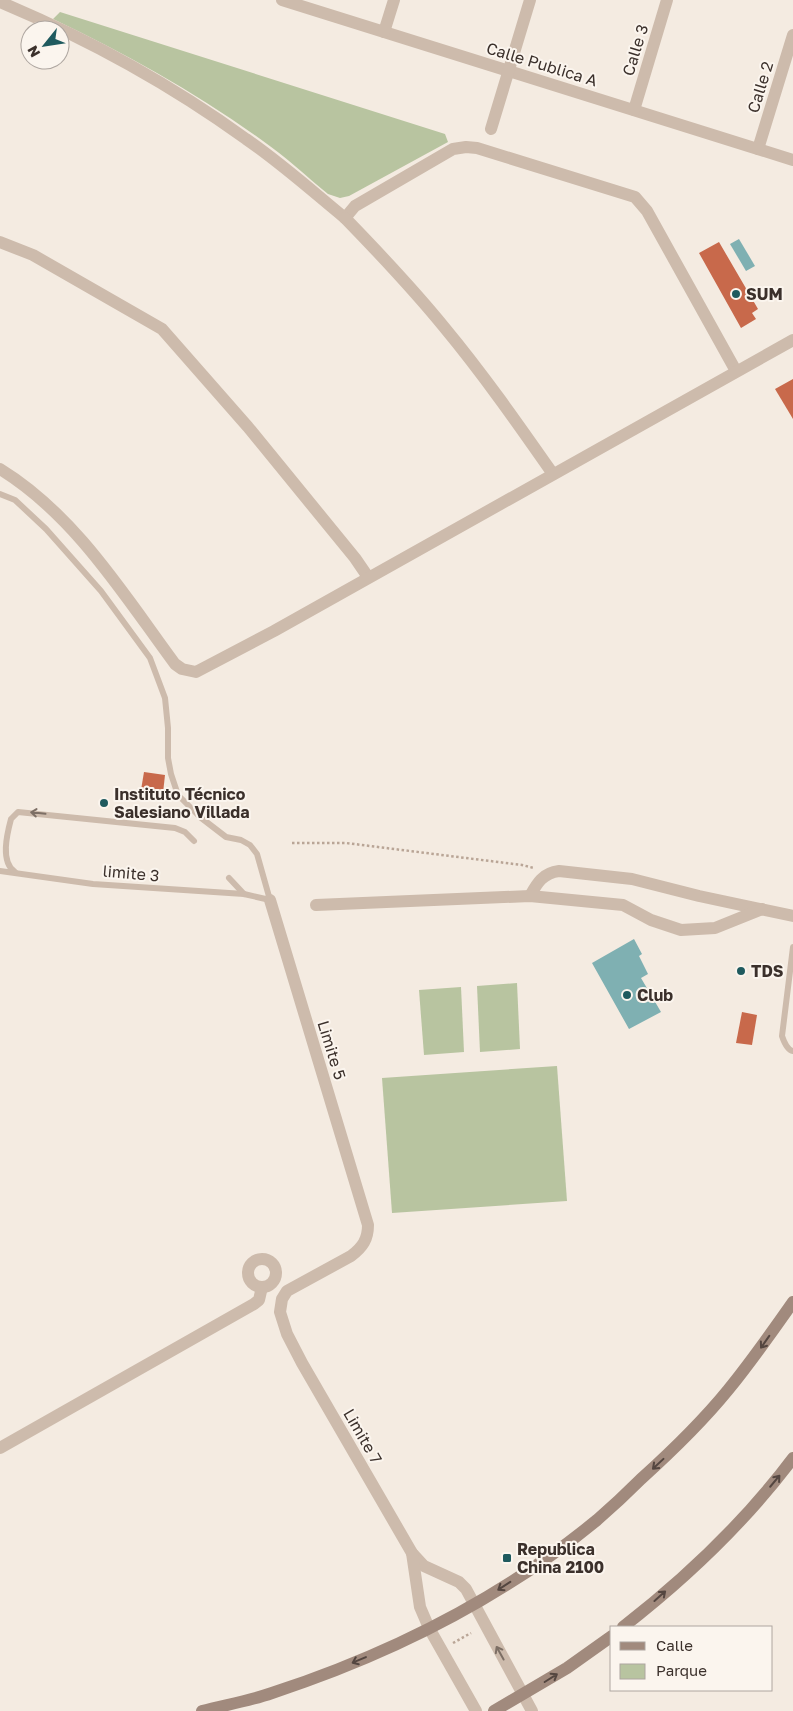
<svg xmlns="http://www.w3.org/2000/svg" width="793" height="1711" viewBox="0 0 793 1711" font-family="'Golos Text',sans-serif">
<rect width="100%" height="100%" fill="#f4ebe1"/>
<g fill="#b8c4a0">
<path d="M60,12L445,134L448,142L349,196L340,198L328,194C306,176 286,157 263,141C197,93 126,54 53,19Z"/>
<polygon points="517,983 520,1049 480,1052 477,986"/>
<polygon points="461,987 464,1052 424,1055 419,990"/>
<polygon points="557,1066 567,1201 392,1213 382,1078"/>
</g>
<g fill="#7fb0b2">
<polygon points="739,239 755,266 746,271 730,244"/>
<polygon points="634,939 642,954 639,956 648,974 641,978 661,1012 629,1029 592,963"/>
</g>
<g fill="#c8694b">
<polygon points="719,242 758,309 752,313 756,319 741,328 699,253"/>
<polygon points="793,379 793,419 775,389"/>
<polygon points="144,772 165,775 163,793 141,790"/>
<polygon points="742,1012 757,1015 752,1045 736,1043"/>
</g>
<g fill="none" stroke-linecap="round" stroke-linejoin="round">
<g stroke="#b9a596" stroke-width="2.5" stroke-dasharray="2.5 2.5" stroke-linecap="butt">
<polyline points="292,843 346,843 522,865 534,868"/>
<polyline points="453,1643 471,1633"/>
</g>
<g stroke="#cdbbac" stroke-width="6">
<polyline points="0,494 15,500 46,529 101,591 150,658 165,698 168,728 168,758 171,774 178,795 200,817 226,837 241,840 250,845 257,854 270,900 244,894 93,884 0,871"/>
<path d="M15,872C0,862 7,834 11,819L18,812L175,828L185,832L194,841"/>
<polyline points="229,878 244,894"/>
<path d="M793,947L782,1036C784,1042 787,1050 793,1051"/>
</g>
<g stroke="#cdbbac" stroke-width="12">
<polyline points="282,0 793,160"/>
<path d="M0,2C86,38 170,84 246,139C281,163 312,191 345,218L355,206L453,149L466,147L477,148L635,197L647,211L736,371"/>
<polyline points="384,32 394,0"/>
<polyline points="634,110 667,0"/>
<polyline points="491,129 530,0"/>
<polyline points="758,149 793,35"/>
<path d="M345,218C379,253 413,289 444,327C483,374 518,424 553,474"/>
<polyline points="0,242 33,255 162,329 248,427 355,558 368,577"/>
<path d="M0,469C75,515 124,595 175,664L182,669L196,672L274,631L793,340"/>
<path d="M530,896C537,883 543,873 559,871L632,879L699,896L793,916"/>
<path d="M270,900L368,1225C368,1239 363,1247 351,1256L287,1291L282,1299L280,1312L287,1334L302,1363L412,1553L424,1566L459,1582L466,1589L532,1711"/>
<polyline points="316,905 530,896 623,905 651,920 681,930 715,928 762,909"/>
<circle cx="262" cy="1273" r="14"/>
<polyline points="0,1448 254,1304 259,1300 262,1287"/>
<polyline points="412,1553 420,1607 429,1628 476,1711"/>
</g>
<g stroke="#a18a7d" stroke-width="12">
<path d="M623,1627C686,1578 745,1522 793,1458"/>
<path d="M202,1711C225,1705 249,1701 272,1693C388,1655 502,1598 597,1520C612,1507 627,1493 641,1479C672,1451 702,1422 728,1390C751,1362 772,1332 793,1302"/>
<polyline points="494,1711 567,1668 612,1636"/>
</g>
</g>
<defs><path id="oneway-shaft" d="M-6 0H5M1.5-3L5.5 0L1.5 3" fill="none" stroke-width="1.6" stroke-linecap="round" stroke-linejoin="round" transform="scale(1.25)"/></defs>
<g stroke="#7d6f65">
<use href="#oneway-shaft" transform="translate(38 813) rotate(-174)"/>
<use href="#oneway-shaft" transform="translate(500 1653) rotate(-119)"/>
</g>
<g stroke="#544640">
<use href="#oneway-shaft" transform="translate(765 1342) rotate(125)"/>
<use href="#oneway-shaft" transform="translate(658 1464) rotate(137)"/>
<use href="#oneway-shaft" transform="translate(775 1481) rotate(-50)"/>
<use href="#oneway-shaft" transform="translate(504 1586) rotate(147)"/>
<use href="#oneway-shaft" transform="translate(660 1596) rotate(-42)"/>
<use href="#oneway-shaft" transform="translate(359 1660) rotate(157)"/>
<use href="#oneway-shaft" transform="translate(551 1678) rotate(-32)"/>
</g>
<g fill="#1f5a5e" stroke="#fbf5ee" stroke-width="2">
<circle cx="736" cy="294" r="5"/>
<circle cx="104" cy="803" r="5"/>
<circle cx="741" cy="971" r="5"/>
<circle cx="627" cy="995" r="5"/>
<rect x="502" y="1553" width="10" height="10" rx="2.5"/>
</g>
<g text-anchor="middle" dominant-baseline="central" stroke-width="4" stroke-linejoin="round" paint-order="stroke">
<g font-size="16" fill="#3b302b" stroke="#fbf5ee">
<text transform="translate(635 50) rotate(-73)">Calle 3</text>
<text transform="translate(542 64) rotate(17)">Calle Publica A</text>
<text transform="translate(760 87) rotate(-73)">Calle 2</text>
<text transform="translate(131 873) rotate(5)">limite 3</text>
<text transform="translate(332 1050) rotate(73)">Limite 5</text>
<text transform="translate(363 1436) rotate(60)">Limite 7</text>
</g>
<g font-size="16" font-weight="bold" fill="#3b302b" stroke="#fbf5ee" text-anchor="start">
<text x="746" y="294">SUM</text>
<text x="114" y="794">Instituto Técnico<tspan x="114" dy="18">Salesiano Villada</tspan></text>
<text x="751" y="971">TDS</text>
<text x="637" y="995">Club</text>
<text x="517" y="1549">Republica<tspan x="517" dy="18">China 2100</tspan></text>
</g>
</g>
<rect x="610" y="1626" width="162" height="65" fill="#fbf5ee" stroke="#aea6a0"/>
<rect x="620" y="1642" width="25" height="8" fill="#a18a7d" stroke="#aea6a0"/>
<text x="656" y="1651" font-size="15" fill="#3b302b">Calle</text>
<rect x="620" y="1664" width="25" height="15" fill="#b8c4a0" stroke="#aea6a0"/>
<text x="656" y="1676" font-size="15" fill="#3b302b">Parque</text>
<g transform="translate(45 45) rotate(240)"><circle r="24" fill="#fbf5ee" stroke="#aea6a0"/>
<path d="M0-4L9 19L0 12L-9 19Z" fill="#1f5a5e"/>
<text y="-8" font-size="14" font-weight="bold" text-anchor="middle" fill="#3b302b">N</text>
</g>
</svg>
